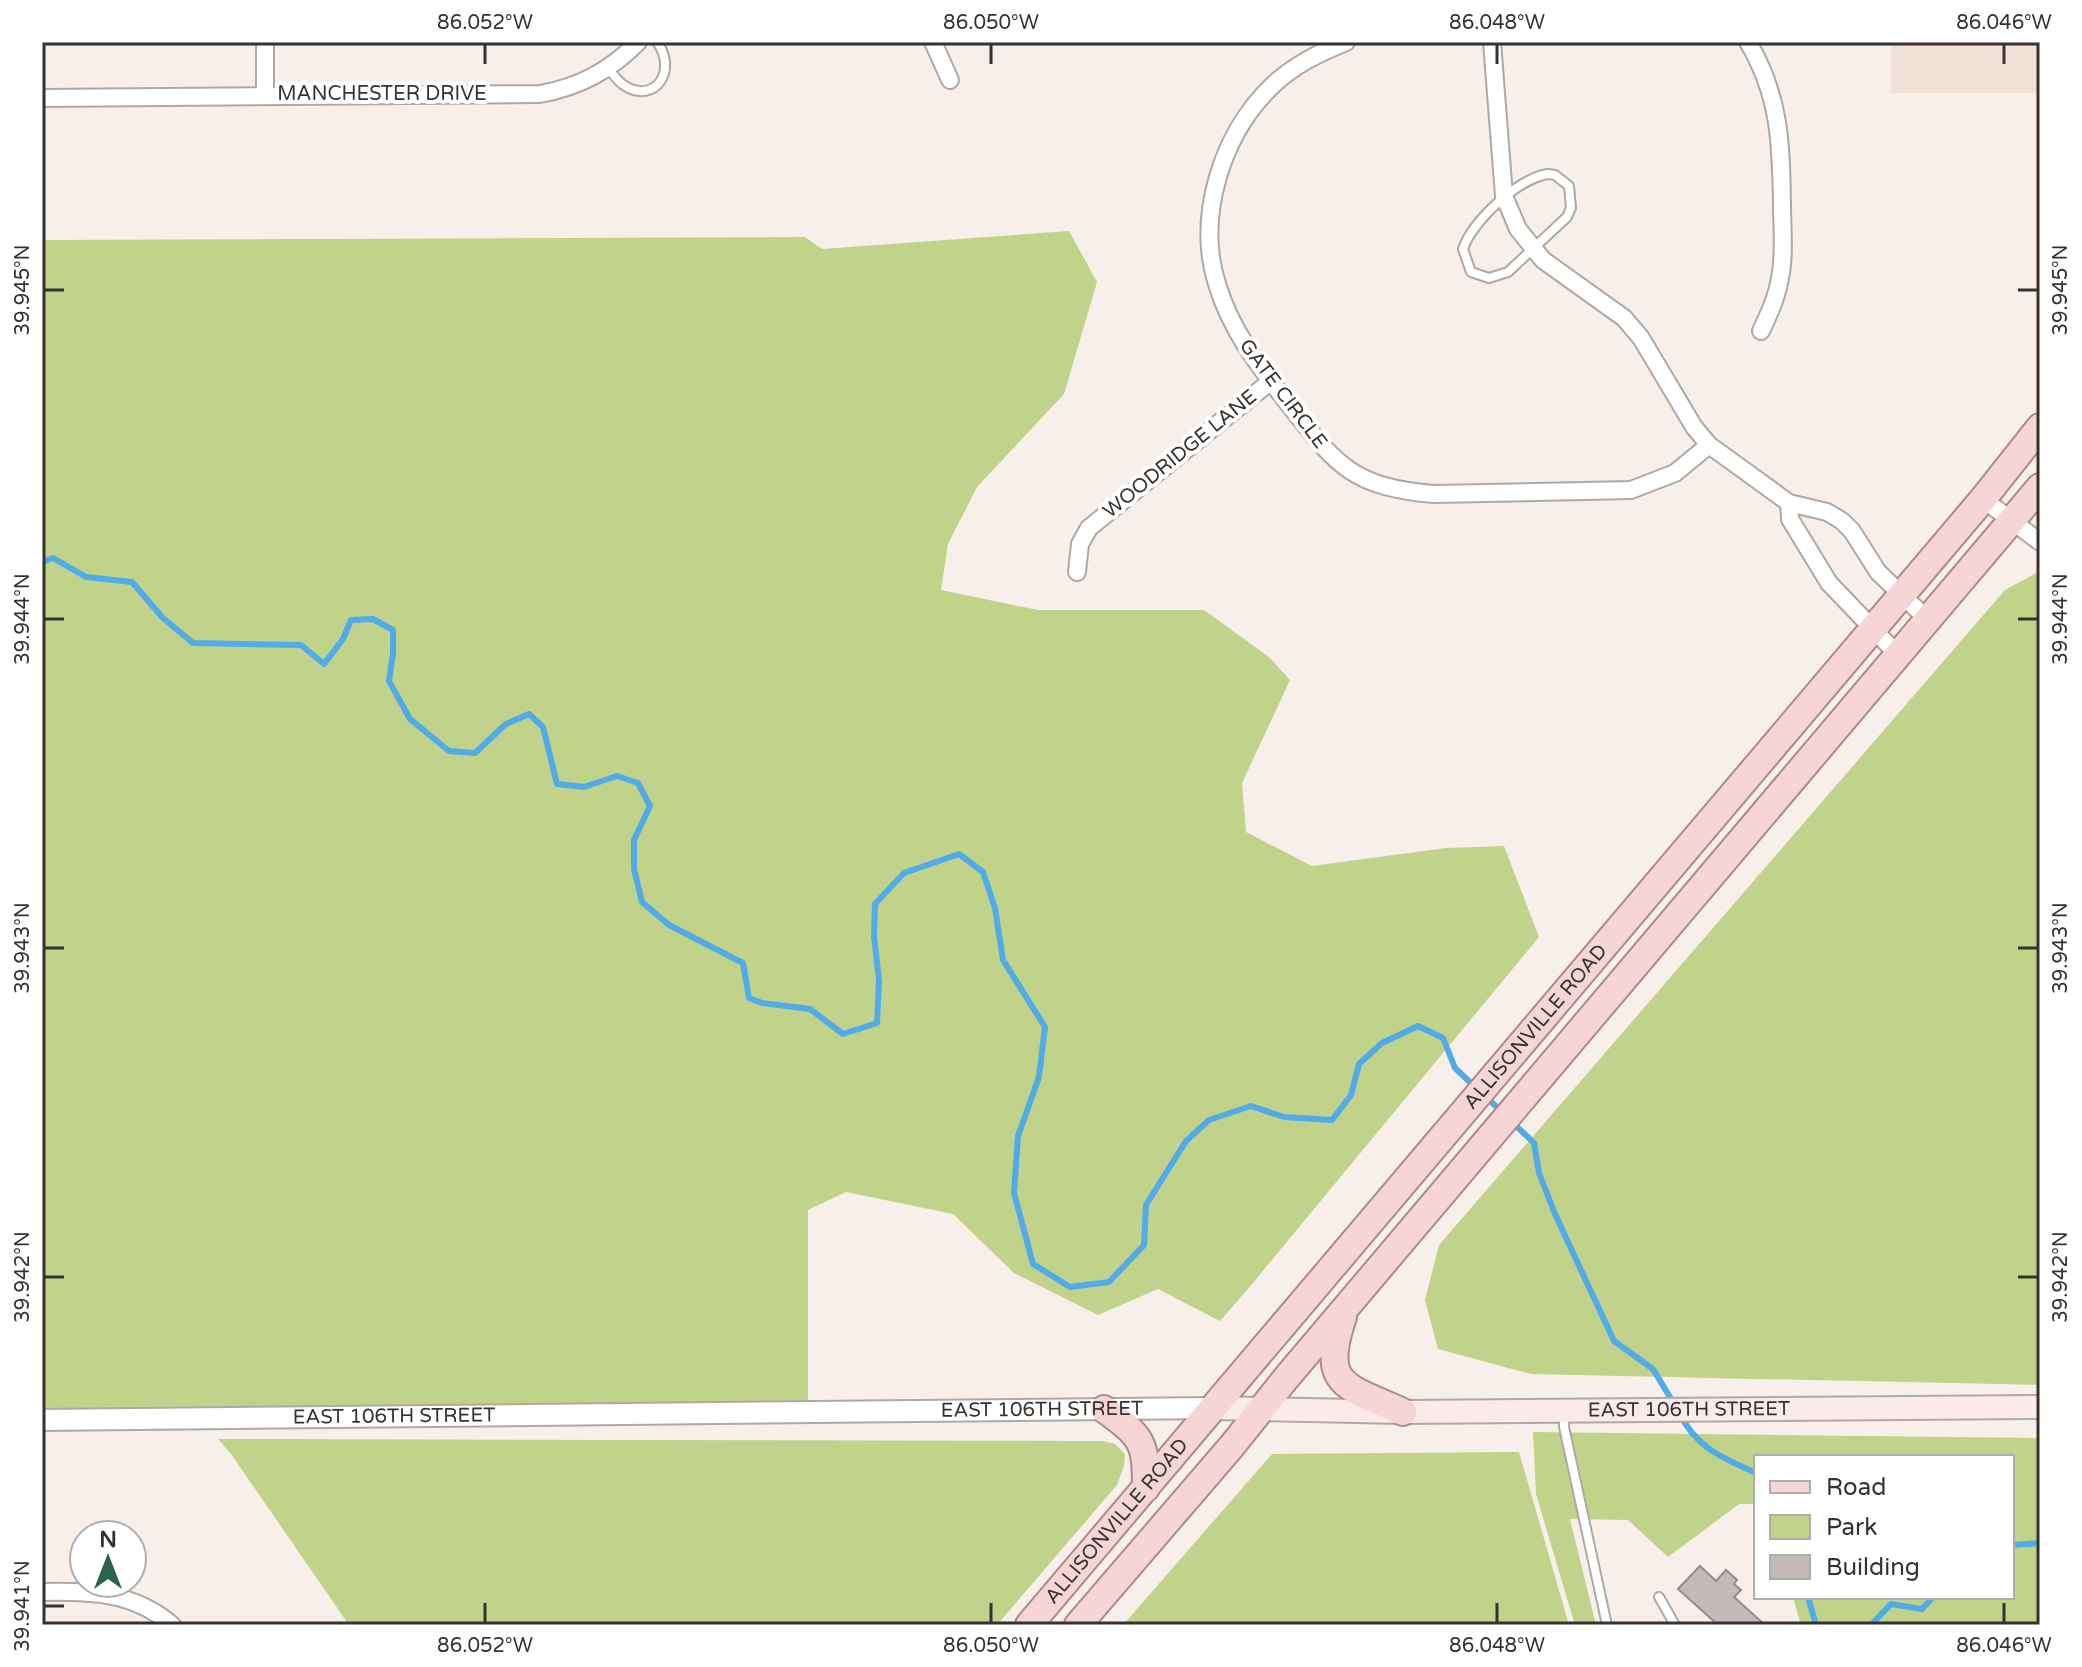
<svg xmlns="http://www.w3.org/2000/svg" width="2082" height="1667" viewBox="0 0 2082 1667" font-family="'Varela Round',sans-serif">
<rect width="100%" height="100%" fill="#f7efea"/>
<rect fill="#f0e2d9" x="1891" y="42" width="149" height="51"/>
<g fill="#c1d28a">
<polygon points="1069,231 1097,282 1064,394 977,487 948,544 941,590 1038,610 1204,610 1269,657 1290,680 1242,783 1246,832 1312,866 1446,848 1504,846 1539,937 1247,1290 1220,1321 1158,1289 1098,1315 1014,1273 953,1214 846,1192 808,1210 808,1403 42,1410 42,240 805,237 822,249"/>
<polygon points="2040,571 2040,1385 1531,1374 1438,1349 1425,1300 1439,1245 2005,590"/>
<polygon points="1533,1432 2040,1438 2040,1625 1801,1625 1793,1597 2012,1597 2012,1457 1756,1457 1756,1504 1739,1504 1668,1557 1628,1520 1570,1519 1596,1625 1575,1625 1536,1494"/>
<polygon points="218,1439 1103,1441 1115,1444 1125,1454 1124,1466 1117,1485 997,1625 349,1625 231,1454"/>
<polygon points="1519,1452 1569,1625 1123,1625 1272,1454"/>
</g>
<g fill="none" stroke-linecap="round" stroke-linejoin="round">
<g stroke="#50abe6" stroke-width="6">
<polyline points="42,562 53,558 86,577 132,582 163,618 193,643 301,645 324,664 343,639 351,620 373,619 393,630 393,654 389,681 410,719 449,751 475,753 506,724 529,714 543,727 557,784 584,787 617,776 638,783 650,806 634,840 634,869 642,902 669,925 743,963 749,998 762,1003 810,1009 843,1034 877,1023 879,981 874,936 875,904 904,873 959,854 983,872 995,908 1003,960 1045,1027 1039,1077 1018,1136 1014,1193 1033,1264 1070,1287 1109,1282 1144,1245 1146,1205 1186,1141 1209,1120 1251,1106 1284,1117 1332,1120 1351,1095 1359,1064 1382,1043 1418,1026 1443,1038 1455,1068 1476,1088"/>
<polyline points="1484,1095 1502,1112"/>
<polyline points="1513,1123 1534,1143 1539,1173 1555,1214 1614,1341 1653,1369 1674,1404"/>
<path d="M1679,1413C1698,1449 1721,1457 1756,1473"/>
<polyline points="2012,1545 2040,1543"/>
<polyline points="1808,1597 1816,1625"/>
<polyline points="1871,1625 1891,1604 1922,1609 1933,1597"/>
</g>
</g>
<polygon fill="#c4baba" stroke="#948b8a" stroke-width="2" points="1700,1566 1716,1581 1726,1570 1737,1580 1734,1584 1741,1590 1734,1597 1765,1625 1718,1625 1678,1589"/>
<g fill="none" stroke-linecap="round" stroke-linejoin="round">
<defs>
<g id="service">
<path d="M608,68C613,74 618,82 625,86C655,104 678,71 657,42"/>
<path d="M1548,174L1555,175L1569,186L1571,208L1567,217L1508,272L1489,278L1471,272L1463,249C1472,221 1519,178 1548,174Z"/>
<polyline points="1564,1414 1564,1427 1607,1625"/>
<polyline points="1659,1597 1675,1625"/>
</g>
<g id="minor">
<polyline points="265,42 265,95"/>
<polyline points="933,42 950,80"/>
<path d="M1346,42C1319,53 1294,65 1273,85C1221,134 1195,219 1218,287C1231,329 1256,362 1283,397C1334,461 1347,487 1434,494L1631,490L1675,473L1709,445"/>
<polyline points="1492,42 1504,196 1518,229 1543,260 1624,318 1641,338 1694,427 1709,445 1789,503 1827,512 1842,521 1852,531 1878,572 1928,620"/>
<path d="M1748,42C1780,96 1781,143 1782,204C1782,229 1785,254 1780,278C1777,297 1769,314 1761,331"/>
<path d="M42,98L540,94C579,87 610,71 638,42"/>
<polyline points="1983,499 2040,542"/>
<polyline points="1789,503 1790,519 1829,583 1898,655"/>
<polyline points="1077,572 1080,544 1089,528 1271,381"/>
<path d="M42,1592C90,1591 134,1592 172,1625"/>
</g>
<g id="tertiary">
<path id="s1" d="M42,1420L1213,1408"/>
</g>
<g id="secondary">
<path id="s2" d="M1213,1408L1403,1412L2040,1407"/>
</g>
<g id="primary">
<path d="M1343,1317C1319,1387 1347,1386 1403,1412"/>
<path d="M1104,1409C1142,1437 1146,1441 1146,1488"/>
<path id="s3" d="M1029,1625L1983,499L2040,427"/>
<polyline points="1078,1625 1231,1447 1287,1377 2040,487"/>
</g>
</defs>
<use href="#service" stroke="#afa8a3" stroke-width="12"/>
<use href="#minor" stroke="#afa8a3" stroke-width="20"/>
<use href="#tertiary" stroke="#afa8a3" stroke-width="24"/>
<use href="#secondary" stroke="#afa8a3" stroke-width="26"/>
<use href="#primary" stroke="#ad8a88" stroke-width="30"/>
<use href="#service" stroke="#fff" stroke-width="8"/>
<use href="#minor" stroke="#fff" stroke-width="16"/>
<use href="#tertiary" stroke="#fff" stroke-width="20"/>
<use href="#secondary" stroke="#faeaea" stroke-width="22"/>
<use href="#primary" stroke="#f5d6d4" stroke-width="26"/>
</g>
<path fill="none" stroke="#353230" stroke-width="3" d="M485,44V64M991,44V64M1497,44V64M2004,44V64M44,290H64M2018,290H2038M44,619H64M2018,619H2038M44,948H64M2018,948H2038M44,1277H64M2018,1277H2038M485,1603V1623M991,1603V1623M1497,1603V1623M2004,1603V1623M44,1606H64"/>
<g text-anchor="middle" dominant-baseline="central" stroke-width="8" stroke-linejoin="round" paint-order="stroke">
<g font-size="20" fill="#353230" stroke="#fff">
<text x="382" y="94">MANCHESTER DRIVE</text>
<text transform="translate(1283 394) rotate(53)">GATE CIRCLE</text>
<text transform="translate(1180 454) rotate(-39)">WOODRIDGE LANE</text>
<text stroke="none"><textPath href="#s3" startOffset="784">ALLISONVILLE ROAD</textPath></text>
<text stroke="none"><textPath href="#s2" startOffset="476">EAST 106TH STREET</textPath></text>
<text stroke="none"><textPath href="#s1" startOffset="1000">EAST 106TH STREET</textPath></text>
<text stroke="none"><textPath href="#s1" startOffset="352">EAST 106TH STREET</textPath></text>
<text stroke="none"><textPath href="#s3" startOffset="136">ALLISONVILLE ROAD</textPath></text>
</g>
</g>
<rect width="2082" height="1667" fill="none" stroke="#ffffff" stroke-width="88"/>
<rect x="1754" y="1455" width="260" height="144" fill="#ffffff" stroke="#aeadac" stroke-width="2"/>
<rect x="1770" y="1481" width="40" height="12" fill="#f5d6d4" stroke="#aeadac" stroke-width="2"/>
<text x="1826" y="1495" font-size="24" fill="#353230">Road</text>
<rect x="1770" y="1515" width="40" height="24" fill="#c1d28a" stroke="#aeadac" stroke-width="2"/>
<text x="1826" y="1535" font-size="24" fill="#353230">Park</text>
<rect x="1770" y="1555" width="40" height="24" fill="#c4baba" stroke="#aeadac" stroke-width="2"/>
<text x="1826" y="1575" font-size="24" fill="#353230">Building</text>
<g transform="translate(108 1559)"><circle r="38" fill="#ffffff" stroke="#aeadac" stroke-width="2"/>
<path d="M0-6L14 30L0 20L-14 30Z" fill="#2a644d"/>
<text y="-12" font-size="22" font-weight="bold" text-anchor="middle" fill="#353230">N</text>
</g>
<rect x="44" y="44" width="1994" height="1579" fill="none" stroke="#353230" stroke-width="3"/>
<g font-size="20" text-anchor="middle" fill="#353230">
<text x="485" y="29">86.052°W</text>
<text x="991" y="29">86.050°W</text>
<text x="1497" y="29">86.048°W</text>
<text x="2004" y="29">86.046°W</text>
<text transform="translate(22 290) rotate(-90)" y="7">39.945°N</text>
<text transform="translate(2060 290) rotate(-90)" y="7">39.945°N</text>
<text transform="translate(22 619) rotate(-90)" y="7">39.944°N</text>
<text transform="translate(2060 619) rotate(-90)" y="7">39.944°N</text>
<text transform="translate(22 948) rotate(-90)" y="7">39.943°N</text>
<text transform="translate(2060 948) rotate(-90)" y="7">39.943°N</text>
<text transform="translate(22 1277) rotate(-90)" y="7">39.942°N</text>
<text transform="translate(2060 1277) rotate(-90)" y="7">39.942°N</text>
<text transform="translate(22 1606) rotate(-90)" y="7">39.941°N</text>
<text x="485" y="1652">86.052°W</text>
<text x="991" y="1652">86.050°W</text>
<text x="1497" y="1652">86.048°W</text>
<text x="2004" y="1652">86.046°W</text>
</g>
</svg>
